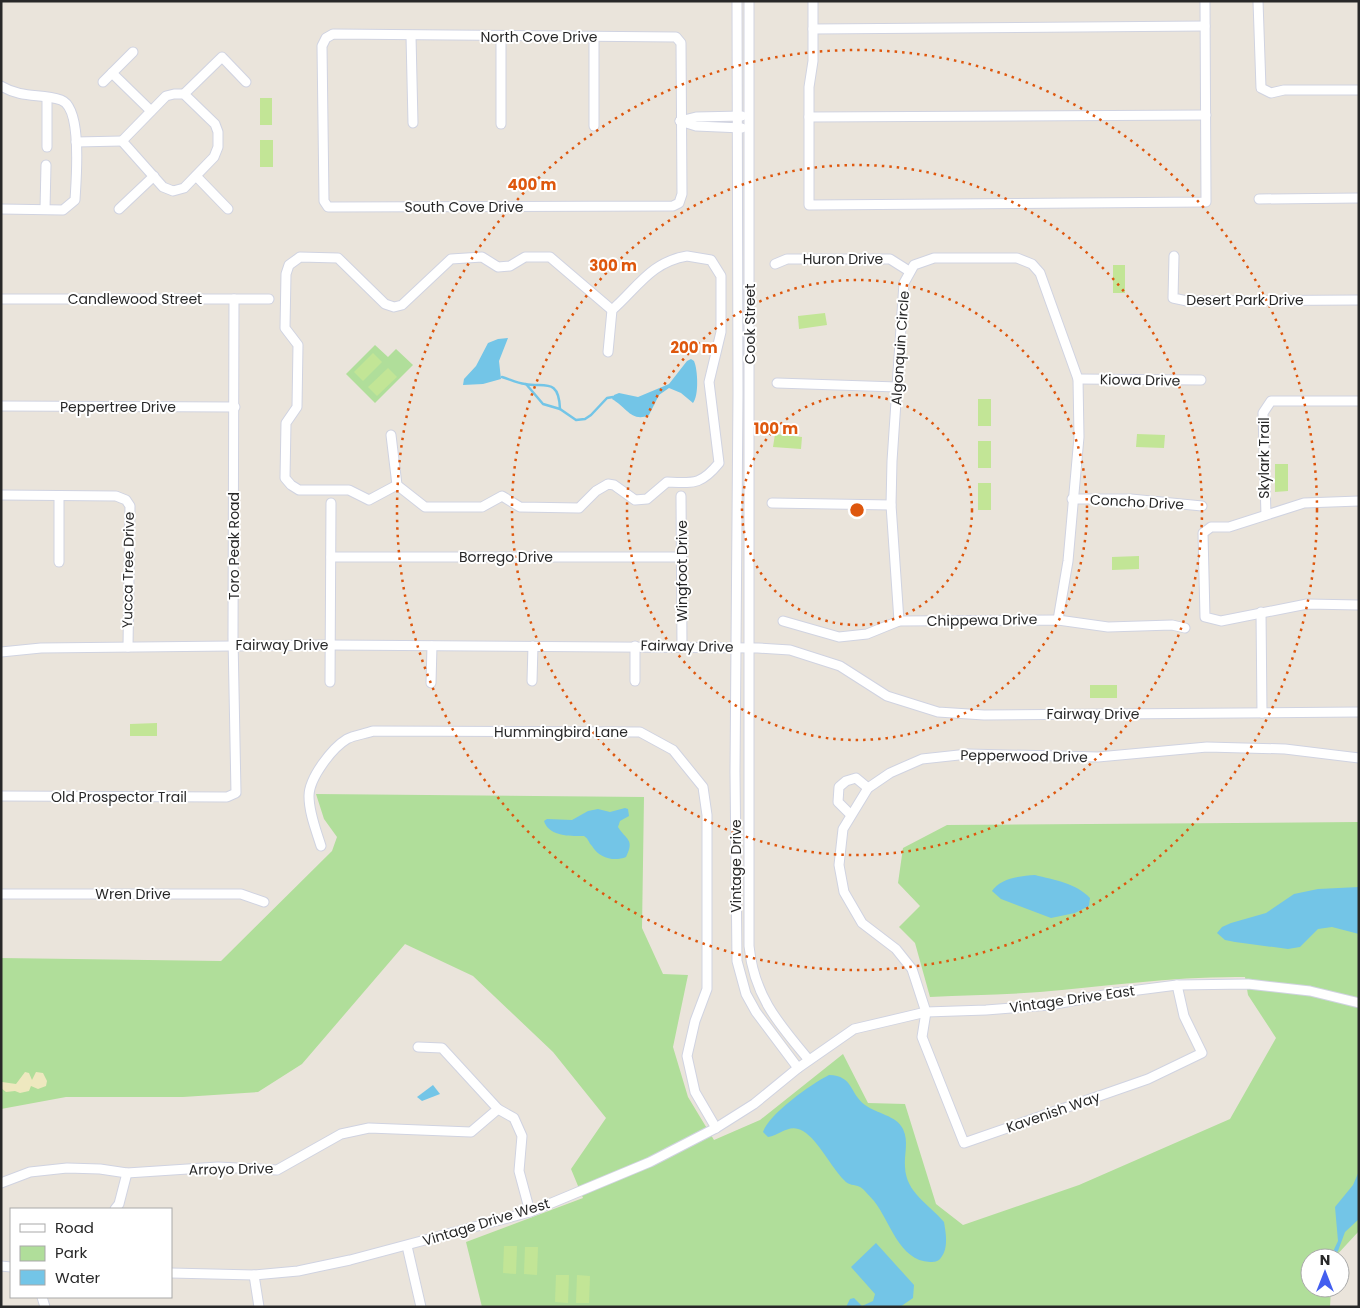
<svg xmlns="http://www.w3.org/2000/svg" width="1360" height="1308" viewBox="0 0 1360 1308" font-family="Poppins,sans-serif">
<rect width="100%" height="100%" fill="#eae4db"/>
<g fill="#b0de9a">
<polygon points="375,345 388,357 396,349 413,365 375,403 346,374"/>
<path d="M316,794L644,797L642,928L663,974L688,975L673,1047L688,1097L714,1140L760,1120L843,1054L868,1103L905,1104L936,1204L963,1225L1079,1185L1230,1119L1276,1038L1248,995L1245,977C1176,976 1109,986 1040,992C1003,995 966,995 930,997L915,943L899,927L920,906L898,883L903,848L947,825L1359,822V1231L1334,1258H1310V1288H1331L1330,1307H482L466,1242L583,1198L571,1169L606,1118L553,1052L473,976L405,944L302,1064L258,1092L183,1097H66L1,1109V958L221,961L332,851L337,837L324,819Z"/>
</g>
<polygon fill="#eee8bf" points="25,1072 29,1073 32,1080 36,1072 43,1073 47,1081 46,1086 38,1089 31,1086 29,1091 20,1093 15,1091 6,1092 1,1088 2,1082 16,1084"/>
<g fill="#c2e596">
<rect x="260" y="98" width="12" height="27"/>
<rect x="260" y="140" width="13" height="27"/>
<rect x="1113" y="265" width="12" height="28"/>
<polygon points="825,313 827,325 799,329 798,316"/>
<polygon points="373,353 382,362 363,381 354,372"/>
<polygon points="388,368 397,377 377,396 368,387"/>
<rect x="978" y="399" width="13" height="27"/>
<polygon points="775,434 802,437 801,449 773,447"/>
<polygon points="1137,434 1165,435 1164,448 1136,447"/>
<rect x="978" y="441" width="13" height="27"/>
<polygon points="1275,464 1288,464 1288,491 1275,492"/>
<rect x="978" y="483" width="13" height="27"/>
<polygon points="1139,556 1139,569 1112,570 1112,557"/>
<rect x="1090" y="685" width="27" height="13"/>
<polygon points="157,723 157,736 130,736 130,724"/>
<polygon points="504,1246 517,1246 516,1274 503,1273"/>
<polygon points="525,1247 538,1247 537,1275 524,1274"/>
<polygon points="556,1275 569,1275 568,1303 555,1302"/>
<polygon points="577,1275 590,1276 589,1303 576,1303"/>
</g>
<g fill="#73c5e7">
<polygon points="508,338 499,361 501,379 483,384 463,385 464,379 476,366 488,343 498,339"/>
<path d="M691,359L694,361C698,370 699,396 693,403L681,393L669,388L659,395L649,415C632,423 626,407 612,399L614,395L619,393L638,397L669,384L687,361Z"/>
<path d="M625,808L628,809L629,816L620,821L618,827C626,840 635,839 626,857C614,862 599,858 592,846C588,842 589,839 584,836C571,836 549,837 544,821L547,819L572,820L588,811L598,809L610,812Z"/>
<path d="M1035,875C1054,880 1076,883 1090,898L1089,906L1075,913L1051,918L1001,899L992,891C1000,878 1021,876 1035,875Z"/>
<polygon points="1359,887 1359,934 1332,927 1318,929 1300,947 1288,949 1235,942 1225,940 1217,933 1222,927 1231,923 1266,913 1294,894 1318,889"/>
<path d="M829,1075C854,1076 849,1093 865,1105C877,1114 896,1115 903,1129C909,1142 904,1154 905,1167C906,1193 929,1204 944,1222C946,1234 949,1249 940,1259C937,1262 933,1262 930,1262C899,1261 890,1221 874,1201C871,1198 864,1189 860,1187C854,1184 849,1186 844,1180C831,1167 819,1141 803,1131C789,1123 781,1135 768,1137L763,1132C769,1114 811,1084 829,1075Z"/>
<polygon points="433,1085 440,1094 422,1101 417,1097"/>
<polygon points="1359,1171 1359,1219 1345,1232 1338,1251 1330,1258 1338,1241 1335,1207 1353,1185"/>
<polygon points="876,1243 914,1285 913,1298 900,1307 846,1307 850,1299 854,1298 862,1306 873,1301 875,1294 851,1267"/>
</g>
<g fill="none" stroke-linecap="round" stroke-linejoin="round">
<g stroke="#73c5e7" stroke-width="2.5">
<path d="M502,377C509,379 517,383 525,384C544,388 559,377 560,409"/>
<polyline points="526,384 543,404 560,409 576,420 585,419 591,415 607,398 613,397"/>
</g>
<defs>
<g id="minor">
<polyline points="737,1 738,394 735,772 737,961 746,994 756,1012 798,1068"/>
<path d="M749,1V946C754,996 778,1023 809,1060"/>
<polyline points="813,1 813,61 809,87 809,205 1206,202 1205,1"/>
<polyline points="1258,1 1261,88 1271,93 1284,90 1359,90"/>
<polyline points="813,29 1205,26"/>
<polygon points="333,34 676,37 681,43 682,194 679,203 673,206 328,207 324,201 322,46 326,38"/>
<polyline points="411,36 413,123"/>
<polyline points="501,37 501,124"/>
<polyline points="112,73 151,111"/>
<polyline points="103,82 133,52"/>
<path d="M1,86C23,99 40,93 61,100C83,108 76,180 75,200L63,210L1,209"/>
<polygon points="174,94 184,94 215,124 218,132 218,147 214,157 184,188 173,191 163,187 122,141 166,96"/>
<polyline points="184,94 222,57 246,82"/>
<polyline points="809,117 1206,115"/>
<polyline points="680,121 696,126 742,128"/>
<polyline points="680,121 696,117 742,116"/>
<polyline points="594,126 594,38"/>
<polyline points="76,142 122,141"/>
<polyline points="47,147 47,98"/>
<polyline points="196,176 228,209"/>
<polyline points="1259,199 1359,198"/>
<polyline points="45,209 46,165"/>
<polyline points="119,209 154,176"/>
<path d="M687,256L711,260L721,276V332L709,382L719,463C701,485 694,483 667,482L647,499L635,500L614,485L608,484L596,491L579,508L520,507L502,496L482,507H425L397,485L369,500L349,490H299L291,485L285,478L286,423L297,407L298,345L285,328L286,274L289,265L300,257L338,258L385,304L394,307L402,305L451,259L482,257L498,267L510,266L525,257H550L612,310C638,287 651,262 687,256Z"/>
<polyline points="1174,256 1173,298 1187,301 1359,300"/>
<polyline points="775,264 787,259 890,259 909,271"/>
<polyline points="1,299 269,299"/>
<polyline points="608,352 612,310"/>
<polyline points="1078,379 1201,380"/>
<polyline points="777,383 897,387"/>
<polyline points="1,406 235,407"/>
<polyline points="391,435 397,485"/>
<polyline points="1,495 116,496 126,500 130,506 128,647"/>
<polyline points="59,496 59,562"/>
<polyline points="681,496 682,646"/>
<polyline points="1072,499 1131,499 1202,506"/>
<polyline points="1359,501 1304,503 1229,527 1211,527 1203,533 1205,617 1221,621 1307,604 1359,605"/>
<polyline points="772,503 891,505"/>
<polyline points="1266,515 1263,413 1271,401 1359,401"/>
<polyline points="331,557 682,557"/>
<polyline points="1261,612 1262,713"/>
<polyline points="783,621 839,637 867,634 899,621 1058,620 1108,627 1172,625 1185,628"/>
<polyline points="899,621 891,505 892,461 904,283 914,265 934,258 1017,258 1032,264 1040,273 1078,379 1079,437 1068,561 1058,620"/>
<polyline points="635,646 635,681"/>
<polyline points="1,652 41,648 330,645 758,648 790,650 840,666 887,696 938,712 984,715 1359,712"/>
<polyline points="532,681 533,646"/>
<polyline points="330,682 331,503"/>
<polyline points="431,683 432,646"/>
<polyline points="1,796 227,797 236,793 233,638 234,299"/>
<polyline points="850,814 838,802 839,787 846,781 856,778 868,788"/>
<path d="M321,846C316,830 309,813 309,796C309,778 332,748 347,739C354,735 365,734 373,731L640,732L673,750L703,787L707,815V989L695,1021L687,1056L695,1092L716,1128"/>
<polyline points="1,894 241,894 264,902"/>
<polyline points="1177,985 1184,1016 1202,1053 1148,1079 964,1143 922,1037 926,1012 912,969 896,949 862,923 844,892 839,865 843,829 868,788 890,773 922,759 968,754 1098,757 1207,747 1285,749 1359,758"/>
<polyline points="418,1047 442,1048 498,1109 514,1118 522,1136 519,1171 530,1212"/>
<polyline points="1,1183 30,1172 67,1168 100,1169 127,1173 218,1167 277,1170 341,1134 369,1128 471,1132 498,1109"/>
<polyline points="115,1209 119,1204 127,1173"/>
<polyline points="407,1246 421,1307"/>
<polyline points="1,1266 11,1267"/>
<polyline points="171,1273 254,1275 298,1271 350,1260 530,1212 650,1162 716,1128 754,1104 798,1068 854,1029 926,1012 986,1010 1050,1005 1115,993 1177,985 1248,984 1310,991 1359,1003"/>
<polyline points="254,1275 259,1307"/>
<polyline points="42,1297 45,1307"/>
</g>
</defs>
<use href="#minor" stroke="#d0d3e1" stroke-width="11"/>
<use href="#minor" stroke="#fff" stroke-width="9"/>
</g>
<g fill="none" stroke="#de570d" stroke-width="2.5" stroke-dasharray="2.5 5">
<circle cx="857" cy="510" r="115"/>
<circle cx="857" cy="510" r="230"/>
<circle cx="857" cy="510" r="345"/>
<circle cx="857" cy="510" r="460"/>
</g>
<g text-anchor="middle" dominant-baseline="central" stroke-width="4" stroke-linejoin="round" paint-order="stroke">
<g font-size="14" fill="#282828" stroke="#fff">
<text x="539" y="37">North Cove Drive</text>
<text x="464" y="207">South Cove Drive</text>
<text x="843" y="259">Huron Drive</text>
<text x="135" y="299">Candlewood Street</text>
<text x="1245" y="300">Desert Park Drive</text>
<text transform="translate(750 324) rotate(-90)">Cook Street</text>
<text transform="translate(900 348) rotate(-86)">Algonquin Circle</text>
<text transform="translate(1140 380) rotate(1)">Kiowa Drive</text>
<text x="118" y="407">Peppertree Drive</text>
<text transform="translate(1264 458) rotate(-90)">Skylark Trail</text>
<text transform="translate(1137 502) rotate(3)">Concho Drive</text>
<text transform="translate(234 546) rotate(-90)">Toro Peak Road</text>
<text x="506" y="557">Borrego Drive</text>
<text transform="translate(128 570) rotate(-89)">Yucca Tree Drive</text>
<text transform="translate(682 571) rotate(-90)">Wingfoot Drive</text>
<text transform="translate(982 620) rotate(-1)">Chippewa Drive</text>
<text x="282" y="645">Fairway Drive</text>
<text transform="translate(687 646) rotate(1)">Fairway Drive</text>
<text x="1093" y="714">Fairway Drive</text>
<text x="561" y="732">Hummingbird Lane</text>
<text transform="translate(1024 756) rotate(1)">Pepperwood Drive</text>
<text x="119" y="797">Old Prospector Trail</text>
<text transform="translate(736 866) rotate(-90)">Vintage Drive</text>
<text x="133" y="894">Wren Drive</text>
<text transform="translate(1072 999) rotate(-8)">Vintage Drive East</text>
<text transform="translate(1053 1112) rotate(-19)">Kavenish Way</text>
<text transform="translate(231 1169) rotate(-1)">Arroyo Drive</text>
<text transform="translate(486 1222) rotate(-17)">Vintage Drive West</text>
</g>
</g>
<circle cx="857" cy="510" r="8" fill="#de570d" stroke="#fff" stroke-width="2.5"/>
<g font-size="15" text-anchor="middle" font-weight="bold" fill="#de570d" stroke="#fff" stroke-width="4" stroke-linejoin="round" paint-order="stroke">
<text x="532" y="190">400 m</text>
<text x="613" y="271">300 m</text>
<text x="694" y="353">200 m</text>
<text x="776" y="434">100 m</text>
</g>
<rect width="1360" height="1308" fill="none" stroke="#282828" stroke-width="5"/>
<rect x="10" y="1208" width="162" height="90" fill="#ffffff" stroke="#a9a9a9"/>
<rect x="20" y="1224" width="25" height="8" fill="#ffffff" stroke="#a9a9a9"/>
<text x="55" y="1233" font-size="15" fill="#282828">Road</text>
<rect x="20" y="1246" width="25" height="15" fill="#b0de9a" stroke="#a9a9a9"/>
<text x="55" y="1258" font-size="15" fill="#282828">Park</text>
<rect x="20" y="1270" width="25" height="15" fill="#73c5e7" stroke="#a9a9a9"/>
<text x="55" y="1283" font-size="15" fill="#282828">Water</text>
<g transform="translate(1325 1273)"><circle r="24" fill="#ffffff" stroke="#a9a9a9"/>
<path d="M0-4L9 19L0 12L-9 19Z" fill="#435fef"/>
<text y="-8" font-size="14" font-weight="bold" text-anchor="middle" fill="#282828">N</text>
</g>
</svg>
